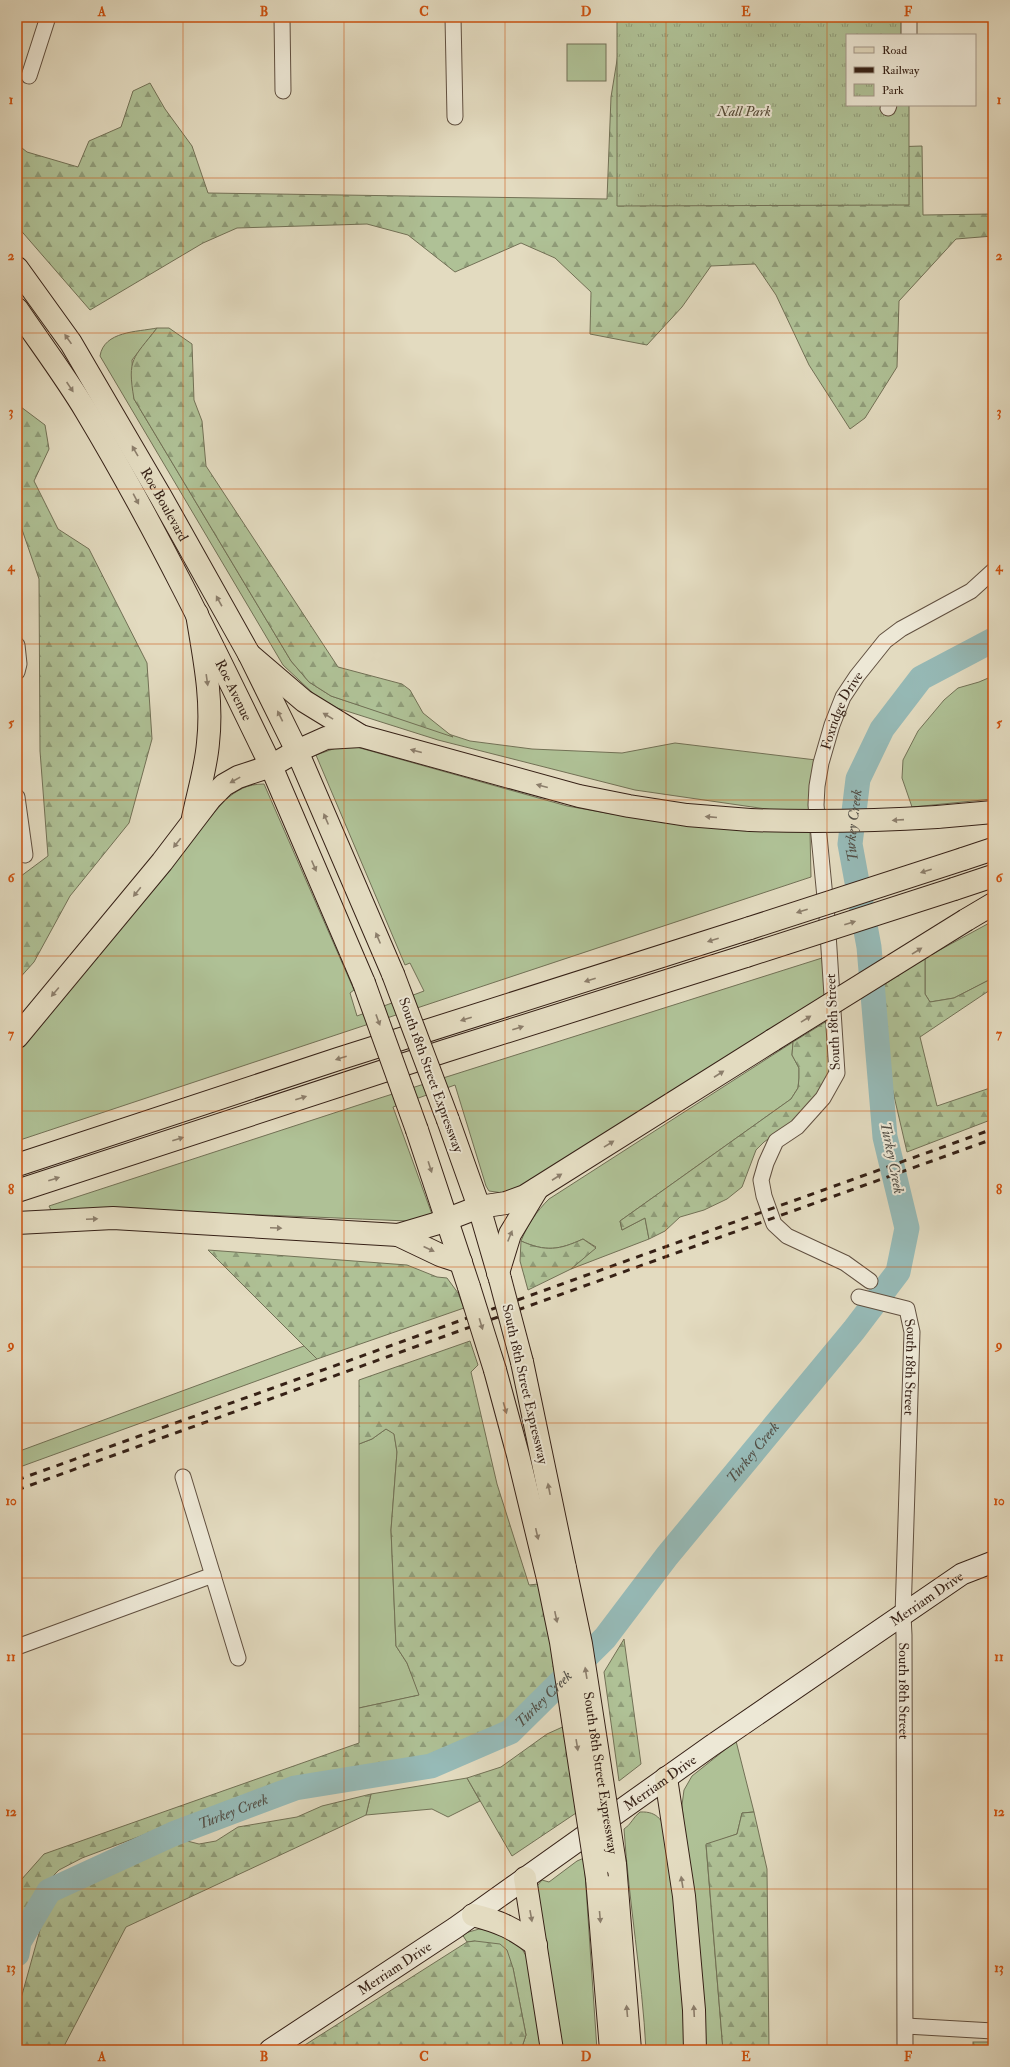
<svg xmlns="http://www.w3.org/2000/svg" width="1010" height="2067" viewBox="0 0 1010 2067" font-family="'IM FELL Double Pica',serif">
<defs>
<pattern id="forest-firs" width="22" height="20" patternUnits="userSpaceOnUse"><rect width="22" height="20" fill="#afc196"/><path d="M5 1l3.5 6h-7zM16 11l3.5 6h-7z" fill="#8f9c79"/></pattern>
<pattern id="park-tufts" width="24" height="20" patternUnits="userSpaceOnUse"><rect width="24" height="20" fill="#afc196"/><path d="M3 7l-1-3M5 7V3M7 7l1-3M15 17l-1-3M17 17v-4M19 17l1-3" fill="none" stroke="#8f9c79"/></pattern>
</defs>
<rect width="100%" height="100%" fill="#e3dbc0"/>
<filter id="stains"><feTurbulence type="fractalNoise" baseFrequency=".005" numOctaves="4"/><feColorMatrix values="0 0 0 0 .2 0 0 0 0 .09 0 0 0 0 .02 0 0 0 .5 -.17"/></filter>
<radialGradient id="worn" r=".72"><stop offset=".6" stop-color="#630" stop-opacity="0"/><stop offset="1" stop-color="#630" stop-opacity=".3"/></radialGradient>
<g fill="#afc196" stroke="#727156">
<rect x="567" y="44" width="39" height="37"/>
<path d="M157,328L132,360L134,399L291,661L309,682L331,696L470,741L532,749L622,753L675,743L816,760L810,811L773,810L635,790L438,740L337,708L316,696L283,665L100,356C104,331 137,332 157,328Z"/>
<polygon points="993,676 993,799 912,807 902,778 903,760 918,731 944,700 958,688 979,682"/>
<path d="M353,746L567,806L612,814L767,831L810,832L811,877L17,1141V1049L224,801C237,790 247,784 264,784L354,990L350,993L357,1016L424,991L410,963L405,965L316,755L336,748Z"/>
<polygon points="993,921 993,981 989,980 954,998 930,1002 925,994 925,958"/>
<path d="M822,958L825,997L529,1184L503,1193L489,1191L486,1186L455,1085L393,1107L433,1217L407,1221C288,1216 170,1210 52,1212L49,1206L380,1098Z"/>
<path d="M793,1042L792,1055L799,1068V1078L798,1088L791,1099L620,1221L622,1230L645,1218L649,1239L571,1269L596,1247L583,1239C559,1250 546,1252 521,1241C528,1224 536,1212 549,1199Z"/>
<polygon points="304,1346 317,1359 17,1468 17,1452"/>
<polygon points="386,1429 394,1433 397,1452 391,1530 396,1646 407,1663 420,1695 359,1708 359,1444 372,1439"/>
<polygon points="736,1741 754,1812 742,1813 737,1834 706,1845 723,2050 703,2050 682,1805 684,1790 692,1776"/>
<polygon points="467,1778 480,1801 448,1817 432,1809 366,1815 371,1794"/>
<path d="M640,1812C659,1811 663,1822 669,1838L688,2050H646C642,1976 629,1903 624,1829C631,1825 633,1817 640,1812Z"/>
<polygon points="584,1858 597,2050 558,2050 537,1886 542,1880 549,1882 577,1861"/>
<path d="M479,1929C504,1931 519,1939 529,1962L541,2050H521L526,2035L513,1968L475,1941L467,1942L462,1934Z"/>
</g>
<g fill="url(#forest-firs)" stroke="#727156">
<polygon points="624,17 858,148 922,146 923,215 993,214 993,236 956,239 899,301 897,367 865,418 850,429 809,365 776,295 755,264 711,266 682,307 647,345 590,334 591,292 555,258 521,243 455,272 408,235 367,224 237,228 203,243 90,310 17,226 17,144 27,152 78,167 89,141 121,127 133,91 150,83 165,109 192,146 208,193 607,199 611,97"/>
<path d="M157,328H169L192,344L194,400L202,421L206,466L338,667L402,684L410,690L423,713L453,737L331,696L309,682L291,661L134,399C127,358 133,359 157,328Z"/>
<polygon points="17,404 45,425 49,449 34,481 58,529 89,549 147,663 152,739 129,823 70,896 34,962 17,981 17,879 48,856 40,751 39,579 17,515"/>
<polygon points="925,958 925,994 930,1002 954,998 989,980 993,981 993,988 920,1037 937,1106 993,1087 993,1119 907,1152 891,1083 882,986"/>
<polygon points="827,1021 831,1064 825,1087 798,1118 764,1142 756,1150 742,1187 727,1199 704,1210 680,1217 665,1231 649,1239 645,1218 622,1230 620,1221 791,1099 798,1088 799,1078 799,1068 792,1055 793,1042"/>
<path d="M583,1239L596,1248L571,1269L528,1290L520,1261L521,1241C546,1252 559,1250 583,1239Z"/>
<polygon points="208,1250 407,1265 437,1277 447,1278 458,1293 464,1308 317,1359"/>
<polygon points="470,1341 478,1365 471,1372 497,1484 529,1585 538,1584 559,1668 517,1713 494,1731 461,1746 420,1760 314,1777 274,1786 82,1858 59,1870 43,1886 17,1929 17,1888 21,1880 44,1854 359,1743 359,1708 419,1695 407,1663 396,1646 391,1530 397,1452 394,1434 386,1429 372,1439 359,1444 359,1380"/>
<polygon points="624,1639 641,1764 619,1781 604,1672"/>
<polygon points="567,1725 579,1811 512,1856 467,1778 501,1767 547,1734"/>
<polygon points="371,1794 366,1815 126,1927 62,2050 17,2050 17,2013 43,1919 60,1894 122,1867 151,1851 172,1843 183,1840 199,1844 216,1841 238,1827 297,1817 322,1806"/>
<polygon points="754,1812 767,1869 769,2050 723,2050 706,1844 737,1834 742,1813"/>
<polygon points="475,1941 500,1944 507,1950 513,1968 526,2035 521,2050 297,2050 467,1942"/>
<rect x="973" y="2042" width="20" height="8"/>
</g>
<polygon fill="url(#park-tufts)" stroke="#727156" points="617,17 908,17 908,35 847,35 847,105 909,105 909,205 617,206"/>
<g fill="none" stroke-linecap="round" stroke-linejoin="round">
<path stroke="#96bab7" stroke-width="25" id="s1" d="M17,1954L19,1942L49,1891L173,1834L295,1788L431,1766L510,1732L605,1638L667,1556L854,1330L898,1272L907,1228L885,1137L869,947L850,844L858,779L882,729L921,678L993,640"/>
<defs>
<g id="street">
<polyline points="282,17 283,91"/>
<polyline points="453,17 455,117"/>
<polyline points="909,17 909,35"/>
<polyline points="29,76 48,17"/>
<polyline points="888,108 889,105"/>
<polyline points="17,645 19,664 17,672"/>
<polyline points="17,797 25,855"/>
<path id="s2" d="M870,1281L845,1263L787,1236L774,1224L764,1196L761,1180L766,1163L776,1141L797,1127L823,1098L837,1073L827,918L816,805L817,786L821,763L832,725L843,697L857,676L885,641L901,629L971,591L993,571"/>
<path id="s3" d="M859,1297L907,1309L912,1332L903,1615L904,1635L905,2050"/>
<polyline points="183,1477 238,1658"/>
<polyline points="17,1647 213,1575"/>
<polyline points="906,2026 993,2031"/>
</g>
<g id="secondary">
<path id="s4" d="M270,2050L455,1928L711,1746L962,1574L993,1562"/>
</g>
<g id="primary">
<path id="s5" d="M17,268L71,343L161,497L249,654L297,751"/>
<path id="s6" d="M17,309C40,343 65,376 86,411C155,526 213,646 271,766"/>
</g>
<g id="highway">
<polyline points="249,654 304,701 361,736 579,796 629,806 687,815 750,820"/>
<polyline points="297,751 393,974"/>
<polyline points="271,766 364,983"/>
<polyline points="937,817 993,812"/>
<path d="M193,818C198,793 206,768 208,743C213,699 204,657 197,614"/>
<polyline points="963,859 993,849"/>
<polyline points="954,889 993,876"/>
<polyline points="966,920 993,904"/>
<polyline points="17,1037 162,862 210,799 224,785 238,777 271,766 297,751 326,738 361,736"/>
<polyline points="448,1120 479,1207 500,1279"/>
<polyline points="417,1130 469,1287"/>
<polyline points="17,1165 338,1059 750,928"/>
<polyline points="17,1191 445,1051 746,956"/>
<polyline points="17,1223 113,1218 398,1235 435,1224 479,1207 506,1203 525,1196 773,1040"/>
<polyline points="398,1235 440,1255 461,1262"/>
<polyline points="498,1273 510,1234 537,1189"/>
<polyline points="522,1362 565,1568"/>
<polyline points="495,1370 518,1455 548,1579"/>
<polyline points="666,1778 684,1896 694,2010 695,2050"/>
<polyline points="615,1864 630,2050"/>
<polyline points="525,1878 552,2050"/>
<polyline points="597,1878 611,2050"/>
<path d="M473,1915C501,1922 513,1928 536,1945"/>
</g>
</defs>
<use href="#street" stroke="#615040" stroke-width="17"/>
<use href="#secondary" stroke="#362116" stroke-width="23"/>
<use href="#primary" stroke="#362116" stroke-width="24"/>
<use href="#highway" stroke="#362116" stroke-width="24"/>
<use href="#street" stroke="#ede8d6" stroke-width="15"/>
<use href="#secondary" stroke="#ede8d6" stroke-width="21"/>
<use href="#primary" stroke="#e3dbc0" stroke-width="22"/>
<use href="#highway" stroke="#e3dbc0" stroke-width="22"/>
<g stroke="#362116" stroke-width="3" stroke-dasharray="7 7" stroke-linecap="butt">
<polyline points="17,1480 993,1129"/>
<polyline points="17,1490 993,1139"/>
</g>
<defs>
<g id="highway-bridge">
<path d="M750,820C813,822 874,821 937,817"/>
<polyline points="750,928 963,859"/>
<polyline points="746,956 954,889"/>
<polyline points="393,974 448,1120"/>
<polyline points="364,983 417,1130"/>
<polyline points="773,1040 966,920"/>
<polyline points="500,1279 522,1362"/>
<polyline points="469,1287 495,1370"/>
<path id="s7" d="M565,1568L581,1644L615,1864"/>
<polyline points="548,1579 561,1642 597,1878"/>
</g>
</defs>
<use href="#highway-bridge" stroke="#362116" stroke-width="24" stroke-linecap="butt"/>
<use href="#highway-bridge" stroke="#e3dbc0" stroke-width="22"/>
</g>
<defs><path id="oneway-solid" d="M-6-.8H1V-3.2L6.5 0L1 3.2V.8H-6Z"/></defs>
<g fill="#8c7e6b">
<use href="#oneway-solid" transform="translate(68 339) rotate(-125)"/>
<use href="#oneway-solid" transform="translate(70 387) rotate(56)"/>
<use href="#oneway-solid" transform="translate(135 451) rotate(-120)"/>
<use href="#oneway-solid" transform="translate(136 499) rotate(62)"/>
<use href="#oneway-solid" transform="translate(219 601) rotate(-119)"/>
<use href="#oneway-solid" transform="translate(207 680) rotate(82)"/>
<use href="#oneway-solid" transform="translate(280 716) rotate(-116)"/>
<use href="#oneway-solid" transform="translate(328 716) rotate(-149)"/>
<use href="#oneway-solid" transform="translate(416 751) rotate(-165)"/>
<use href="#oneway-solid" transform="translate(235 780) rotate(151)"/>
<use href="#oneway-solid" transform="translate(542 786) rotate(-165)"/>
<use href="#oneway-solid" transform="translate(711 817) rotate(-175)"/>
<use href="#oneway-solid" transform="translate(326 819) rotate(-113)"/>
<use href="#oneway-solid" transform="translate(898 820) rotate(176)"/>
<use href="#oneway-solid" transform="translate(177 843) rotate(128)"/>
<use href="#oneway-solid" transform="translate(314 866) rotate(67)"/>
<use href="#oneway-solid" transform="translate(926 871) rotate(162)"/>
<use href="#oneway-solid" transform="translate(137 892) rotate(129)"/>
<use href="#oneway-solid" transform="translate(802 911) rotate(162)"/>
<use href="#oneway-solid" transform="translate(850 923) rotate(-18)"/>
<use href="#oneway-solid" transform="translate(378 938) rotate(-113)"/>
<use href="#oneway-solid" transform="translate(713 940) rotate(162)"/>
<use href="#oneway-solid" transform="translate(917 951) rotate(-32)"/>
<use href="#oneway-solid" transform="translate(590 980) rotate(162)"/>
<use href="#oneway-solid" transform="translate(55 992) rotate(130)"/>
<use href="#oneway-solid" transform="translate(466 1019) rotate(163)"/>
<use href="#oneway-solid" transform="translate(806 1019) rotate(-32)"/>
<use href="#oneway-solid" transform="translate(378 1020) rotate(70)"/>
<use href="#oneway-solid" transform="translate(518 1028) rotate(-18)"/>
<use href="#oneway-solid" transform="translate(341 1058) rotate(162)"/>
<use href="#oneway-solid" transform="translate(719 1074) rotate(-33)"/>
<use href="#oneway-solid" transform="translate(301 1098) rotate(-18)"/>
<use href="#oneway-solid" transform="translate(178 1139) rotate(-18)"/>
<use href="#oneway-solid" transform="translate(609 1144) rotate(-32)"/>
<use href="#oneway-solid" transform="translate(430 1167) rotate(72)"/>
<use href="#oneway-solid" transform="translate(557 1177) rotate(-33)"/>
<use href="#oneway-solid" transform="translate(54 1179) rotate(-18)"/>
<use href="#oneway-solid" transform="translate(92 1219) rotate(-2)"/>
<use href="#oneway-solid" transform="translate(276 1228) rotate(3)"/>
<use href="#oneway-solid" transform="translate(510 1236) rotate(-68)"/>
<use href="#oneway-solid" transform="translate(429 1249) rotate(25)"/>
<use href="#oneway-solid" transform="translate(481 1324) rotate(73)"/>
<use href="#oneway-solid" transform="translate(505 1408) rotate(74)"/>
<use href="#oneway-solid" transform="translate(549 1489) rotate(-101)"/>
<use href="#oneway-solid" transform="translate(537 1534) rotate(77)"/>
<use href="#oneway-solid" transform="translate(556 1617) rotate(78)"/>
<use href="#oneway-solid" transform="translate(586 1673) rotate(-99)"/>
<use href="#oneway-solid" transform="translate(577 1745) rotate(81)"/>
<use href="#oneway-solid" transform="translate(682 1882) rotate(-99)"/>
<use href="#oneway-solid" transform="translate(531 1916) rotate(80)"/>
<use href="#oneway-solid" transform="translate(600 1917) rotate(85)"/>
<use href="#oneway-solid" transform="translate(627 2011) rotate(-95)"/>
<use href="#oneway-solid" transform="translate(694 2011) rotate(-93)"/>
</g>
<path fill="none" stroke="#cd510e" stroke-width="1" stroke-opacity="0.55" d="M183,17V2050M344,17V2050M505,17V2050M666,17V2050M827,17V2050M17,178H993M17,333H993M17,489H993M17,644H993M17,800H993M17,956H993M17,1111H993M17,1267H993M17,1423H993M17,1578H993M17,1734H993M17,1889H993"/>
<g text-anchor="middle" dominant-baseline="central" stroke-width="4" stroke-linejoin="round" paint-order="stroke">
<g font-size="14" font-style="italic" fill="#544936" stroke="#ede8d6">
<text x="744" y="111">Nall Park</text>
</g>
<g font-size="14" fill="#362116" stroke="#ede8d6">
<text stroke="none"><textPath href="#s5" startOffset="279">Roe Boulevard</textPath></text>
<text stroke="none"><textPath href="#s6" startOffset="439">Roe Avenue</textPath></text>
<text stroke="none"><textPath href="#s2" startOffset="661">Foxridge Drive</textPath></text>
<text transform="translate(833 1022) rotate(-93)">South 18th Street</text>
<text transform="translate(431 1075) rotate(70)">South 18th Street Expressway</text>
<text stroke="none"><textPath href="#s3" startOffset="108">South 18th Street</textPath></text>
<text transform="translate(525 1384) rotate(77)">South 18th Street Expressway</text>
<text stroke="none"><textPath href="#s4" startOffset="797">Merriam Drive</textPath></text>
<text stroke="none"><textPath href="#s3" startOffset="432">South 18th Street</textPath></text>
<text stroke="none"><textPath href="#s7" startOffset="208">South 18th Street Expressway</textPath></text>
<text stroke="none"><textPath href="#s4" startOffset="473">Merriam Drive</textPath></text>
<text stroke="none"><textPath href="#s4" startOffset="149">Merriam Drive</textPath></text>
</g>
<g font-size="15" font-style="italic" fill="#534f46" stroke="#ede8d6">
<text stroke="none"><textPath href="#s1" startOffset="1617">Turkey Creek</textPath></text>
<text transform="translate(892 1158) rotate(79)">Turkey Creek</text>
<text stroke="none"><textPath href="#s1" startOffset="933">Turkey Creek</textPath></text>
<text stroke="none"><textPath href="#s1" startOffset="609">Turkey Creek</textPath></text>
<text stroke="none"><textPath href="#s1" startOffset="272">Turkey Creek</textPath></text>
</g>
</g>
<rect width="1010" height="2067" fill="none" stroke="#e3dbc0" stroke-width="44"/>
<rect x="846" y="34" width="130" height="72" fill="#ede8d6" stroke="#a49889"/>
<rect x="854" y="47" width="20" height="6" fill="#e3dbc0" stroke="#a49889"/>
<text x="882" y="54" font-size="12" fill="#362116">Road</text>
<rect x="854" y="67" width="20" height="6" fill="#362116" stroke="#a49889"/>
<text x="882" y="74" font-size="12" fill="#362116">Railway</text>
<rect x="854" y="84" width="20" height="12" fill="url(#park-tufts)" stroke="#a49889"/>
<text x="882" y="94" font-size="12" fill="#362116">Park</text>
<rect x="22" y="22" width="966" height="2023" fill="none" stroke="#cd510e" stroke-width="1.5"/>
<g font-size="13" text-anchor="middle" font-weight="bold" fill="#cd510e">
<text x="102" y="16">A</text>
<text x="264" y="16">B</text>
<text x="424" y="16">C</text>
<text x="586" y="16">D</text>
<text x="746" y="16">E</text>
<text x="908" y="16">F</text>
<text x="11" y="104">1</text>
<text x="999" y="104">1</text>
<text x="11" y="260">2</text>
<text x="999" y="260">2</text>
<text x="11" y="416">3</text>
<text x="999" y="416">3</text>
<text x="11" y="571">4</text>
<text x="999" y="571">4</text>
<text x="11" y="727">5</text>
<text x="999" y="727">5</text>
<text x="11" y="882">6</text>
<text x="999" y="882">6</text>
<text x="11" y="1038">7</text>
<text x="999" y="1038">7</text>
<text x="11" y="1194">8</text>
<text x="999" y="1194">8</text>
<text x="11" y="1349">9</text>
<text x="999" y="1349">9</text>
<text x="11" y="1505">10</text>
<text x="999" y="1505">10</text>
<text x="11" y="1661">11</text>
<text x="999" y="1661">11</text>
<text x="11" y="1816">12</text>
<text x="999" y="1816">12</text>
<text x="11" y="1972">13</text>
<text x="999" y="1972">13</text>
<text x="102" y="2061">A</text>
<text x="264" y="2061">B</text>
<text x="424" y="2061">C</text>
<text x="586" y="2061">D</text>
<text x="746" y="2061">E</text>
<text x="908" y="2061">F</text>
</g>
<rect width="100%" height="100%" filter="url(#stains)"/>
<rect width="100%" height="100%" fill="url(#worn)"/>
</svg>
